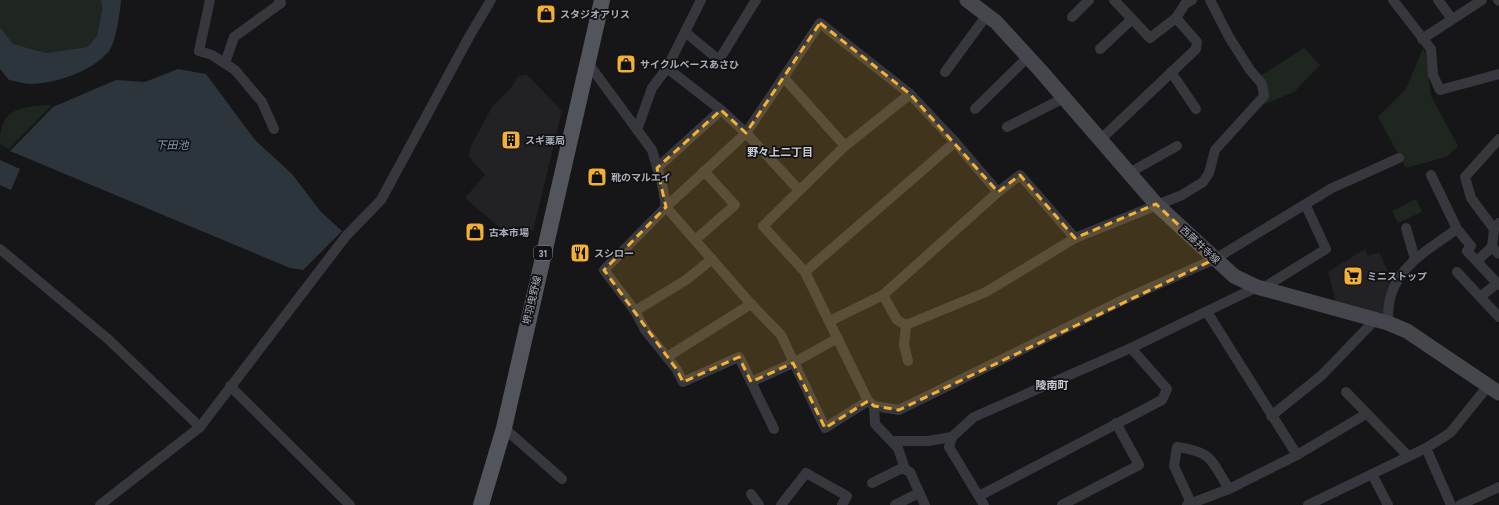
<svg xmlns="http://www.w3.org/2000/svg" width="1499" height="505" viewBox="0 0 1499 505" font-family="Figtree,'Noto Sans JP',sans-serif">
<rect width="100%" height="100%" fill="#161618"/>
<g fill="#222225">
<polygon points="526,74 562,111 533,231 522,227 510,236 465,198 485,175 469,157 471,146 492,107 512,87 517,77"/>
<polygon points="1365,249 1368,256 1379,252 1393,284 1384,315 1336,303 1328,272"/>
</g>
<g fill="#1e261f">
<polygon points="0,0 101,0 102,10 97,36 87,47 46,53 13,44 0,27"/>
<polygon points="1304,48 1320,65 1294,92 1260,106 1260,76"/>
<polygon points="1423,48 1426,55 1431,96 1458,146 1446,157 1406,168 1378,117 1406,89"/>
<path d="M52,105L9,149L0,144C0,106 22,107 52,105Z"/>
<polygon points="1416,199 1422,212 1398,223 1392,211"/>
</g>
<g fill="#2c353c">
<path d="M101,0H121C120,12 116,42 109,51C91,72 57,83 30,84C24,84 16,81 9,80L0,69V27L13,44L46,53L87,47L97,36L102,10Z"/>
<polygon points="178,69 206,74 255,140 292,174 321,212 342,231 303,270 290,268 10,151 53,107 116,80 145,82"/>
<polygon points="0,160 20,169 11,190 0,185"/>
</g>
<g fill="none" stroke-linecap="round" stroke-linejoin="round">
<g stroke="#37383d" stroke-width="10">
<polyline points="210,0 199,51 212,55 235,70 262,102 274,129"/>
<polyline points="1114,0 1150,38 1176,18 1185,4 1192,0"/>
<polyline points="1393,0 1431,49 1433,75 1440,90 1499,74"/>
<polyline points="1438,0 1452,19"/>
<polyline points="1498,0 1499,1"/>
<polyline points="1072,17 1089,0"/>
<polyline points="685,32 719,60 756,0"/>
<polyline points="1422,39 1482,0"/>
<polyline points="1100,49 1132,19"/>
<polyline points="225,63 234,37 281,3 279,0"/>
<polyline points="588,63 652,150 662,184 666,207 751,304 781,335 825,428 868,401"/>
<polyline points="667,68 701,0"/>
<polyline points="945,72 987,15"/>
<polyline points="1171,72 1196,109"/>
<polyline points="784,78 845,146"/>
<polyline points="910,94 845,146 763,226 805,272 868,401 874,406 899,410 1127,298 1215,259 1332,188 1399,158"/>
<polyline points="975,109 1028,57"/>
<polyline points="1007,127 1064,98"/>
<polyline points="637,130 652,88 667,68 721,110 746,133 799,190"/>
<polyline points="1100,140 1196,49 1197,42 1176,18"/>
<polyline points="657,168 721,110"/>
<polyline points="1129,173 1177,146"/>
<polyline points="1431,175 1457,229 1471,246 1467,251 1499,285"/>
<polyline points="1499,223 1494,229 1492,247 1499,254"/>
<polyline points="1406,228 1415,259"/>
<polyline points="1494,229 1471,198 1465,177 1499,139"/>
<polyline points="695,240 735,205 704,171"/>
<polyline points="0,249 108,339 200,427"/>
<polyline points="1477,261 1492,247"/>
<polyline points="805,272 955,142"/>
<polyline points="1457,272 1499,317"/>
<polyline points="1263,288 1326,249 1306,206"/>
<polyline points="883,295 897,320 906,325 986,292 1075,238"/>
<polyline points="1480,297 1499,282"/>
<polyline points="635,311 686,280 712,259"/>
<polyline points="1207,312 1297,455"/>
<polyline points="830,321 883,295 998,192"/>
<path d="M1388,323C1388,314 1388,303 1391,295C1400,264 1432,247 1457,229"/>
<polyline points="906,325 904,345 908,361"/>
<polyline points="667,357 751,304"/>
<polyline points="751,382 793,363 838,338"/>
<polyline points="230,386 350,505"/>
<polyline points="1346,392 1408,456"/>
<polyline points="874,406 875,424 898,448 905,469"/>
<polyline points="1271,416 1322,375 1375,320"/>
<polyline points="504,428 562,479"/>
<polyline points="774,429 739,357 683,382 677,370 645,330 635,311 604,270 666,207 746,133 820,23 910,94 955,142 998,192 1020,175 1075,238 1182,195 1203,182 1209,173 1215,150 1264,96 1262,84 1250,70 1229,37 1210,0"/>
<polyline points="893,441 928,441 952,437"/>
<polyline points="1426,448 1451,505"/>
<polyline points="1372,474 1388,505"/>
<polyline points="872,483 902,468 910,472 925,505"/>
<polyline points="751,494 759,505"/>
<polyline points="979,496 1162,400 1167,389 1131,348 1257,287"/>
<polyline points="100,505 200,427 346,236 381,200 469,37 491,0"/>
<polyline points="781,505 806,473 847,496 842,505"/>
<polyline points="895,505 919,493"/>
<polyline points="984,505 949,447 952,437 974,417 1131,348"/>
<polyline points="1062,505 1139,465 1116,423"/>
<polyline points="1187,505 1229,489 1297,455 1366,414"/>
<path d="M1192,505L1174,466L1177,447C1213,452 1211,460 1229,489"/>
<polyline points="1308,505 1426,448 1450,433 1488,386"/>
<polyline points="1460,505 1499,487"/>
</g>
<polyline stroke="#45474d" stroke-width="15" points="967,0 996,22 1040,70 1156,204 1234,276 1257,287 1388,323 1407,331 1499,393"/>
<polyline stroke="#53555c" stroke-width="16" points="481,505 504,428 602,0"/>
</g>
<path fill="#f2b134" fill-opacity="0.2" stroke="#f2b134" stroke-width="3" stroke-dasharray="8 5" stroke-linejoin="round" d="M820,23L910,94L998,192L1020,175L1075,238L1156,204L1215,259L899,410L874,406L868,401L825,428L793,363L751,382L739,357L683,382L677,370L604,270L666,207L657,168L721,110L746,133Z"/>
<defs>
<symbol id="shop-square" viewBox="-11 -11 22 22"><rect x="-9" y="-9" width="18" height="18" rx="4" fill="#f2b134" stroke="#111113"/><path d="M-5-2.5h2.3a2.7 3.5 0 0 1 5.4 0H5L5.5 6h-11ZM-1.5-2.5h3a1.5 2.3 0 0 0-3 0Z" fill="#111"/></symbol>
<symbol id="building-square" viewBox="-11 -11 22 22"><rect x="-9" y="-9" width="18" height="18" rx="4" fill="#f2b134" stroke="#111113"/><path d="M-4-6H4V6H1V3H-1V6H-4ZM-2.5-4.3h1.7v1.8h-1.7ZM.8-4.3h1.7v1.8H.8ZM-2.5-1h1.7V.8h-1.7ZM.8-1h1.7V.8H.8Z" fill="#111"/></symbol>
<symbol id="restaurant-square" viewBox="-11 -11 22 22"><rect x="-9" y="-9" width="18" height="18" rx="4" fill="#f2b134" stroke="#111113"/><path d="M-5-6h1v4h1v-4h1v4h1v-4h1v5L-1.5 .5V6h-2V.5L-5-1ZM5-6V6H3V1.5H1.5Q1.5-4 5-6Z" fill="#111"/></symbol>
<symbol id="supermarket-square" viewBox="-11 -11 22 22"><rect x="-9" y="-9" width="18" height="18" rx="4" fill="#f2b134" stroke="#111113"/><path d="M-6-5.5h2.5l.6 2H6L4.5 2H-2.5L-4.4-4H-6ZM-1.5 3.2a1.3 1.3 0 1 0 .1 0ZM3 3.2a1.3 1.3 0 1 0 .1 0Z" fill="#111"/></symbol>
</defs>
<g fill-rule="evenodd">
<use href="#shop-square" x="535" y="3" width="22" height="22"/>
<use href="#shop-square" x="615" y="53" width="22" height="22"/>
<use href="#building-square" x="500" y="129" width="22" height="22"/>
<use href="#shop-square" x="586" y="166" width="22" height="22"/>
<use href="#shop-square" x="464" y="221" width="22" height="22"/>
<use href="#restaurant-square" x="569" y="242" width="22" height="22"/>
<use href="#supermarket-square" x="1342" y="265" width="22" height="22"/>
</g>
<g text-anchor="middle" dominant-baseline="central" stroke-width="3.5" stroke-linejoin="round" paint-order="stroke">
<rect fill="#111113" stroke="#7b7e86" stroke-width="1" x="534" y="246" width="18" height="14" rx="3"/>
<g font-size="9" font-weight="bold" fill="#a8adb8">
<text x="543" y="253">31</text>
</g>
<g font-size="10" font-weight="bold" fill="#a8adb8" stroke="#111113" text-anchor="start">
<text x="560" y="14">スタジオアリス</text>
<text x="640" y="64">サイクルベースあさひ</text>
<text x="525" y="140">スギ薬局</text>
<text x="611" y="177">靴のマルエイ</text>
<text x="489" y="232">古本市場</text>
<text x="594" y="253">スシロー</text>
<text x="1367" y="276">ミニストップ</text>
</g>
<g font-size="10" fill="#a8adb8" stroke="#111113">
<text transform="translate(1200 245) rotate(43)">西藤井寺線</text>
<text transform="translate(532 300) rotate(-77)">堺羽曳野線</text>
</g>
<g font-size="11" font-style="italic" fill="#7f9bb3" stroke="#111113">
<text x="172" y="145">下田池</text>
</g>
<g font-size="11" font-weight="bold" fill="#c9ccd4" stroke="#111113">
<text x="780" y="152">野々上二丁目</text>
<text x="1052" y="385">陵南町</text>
</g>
</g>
</svg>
